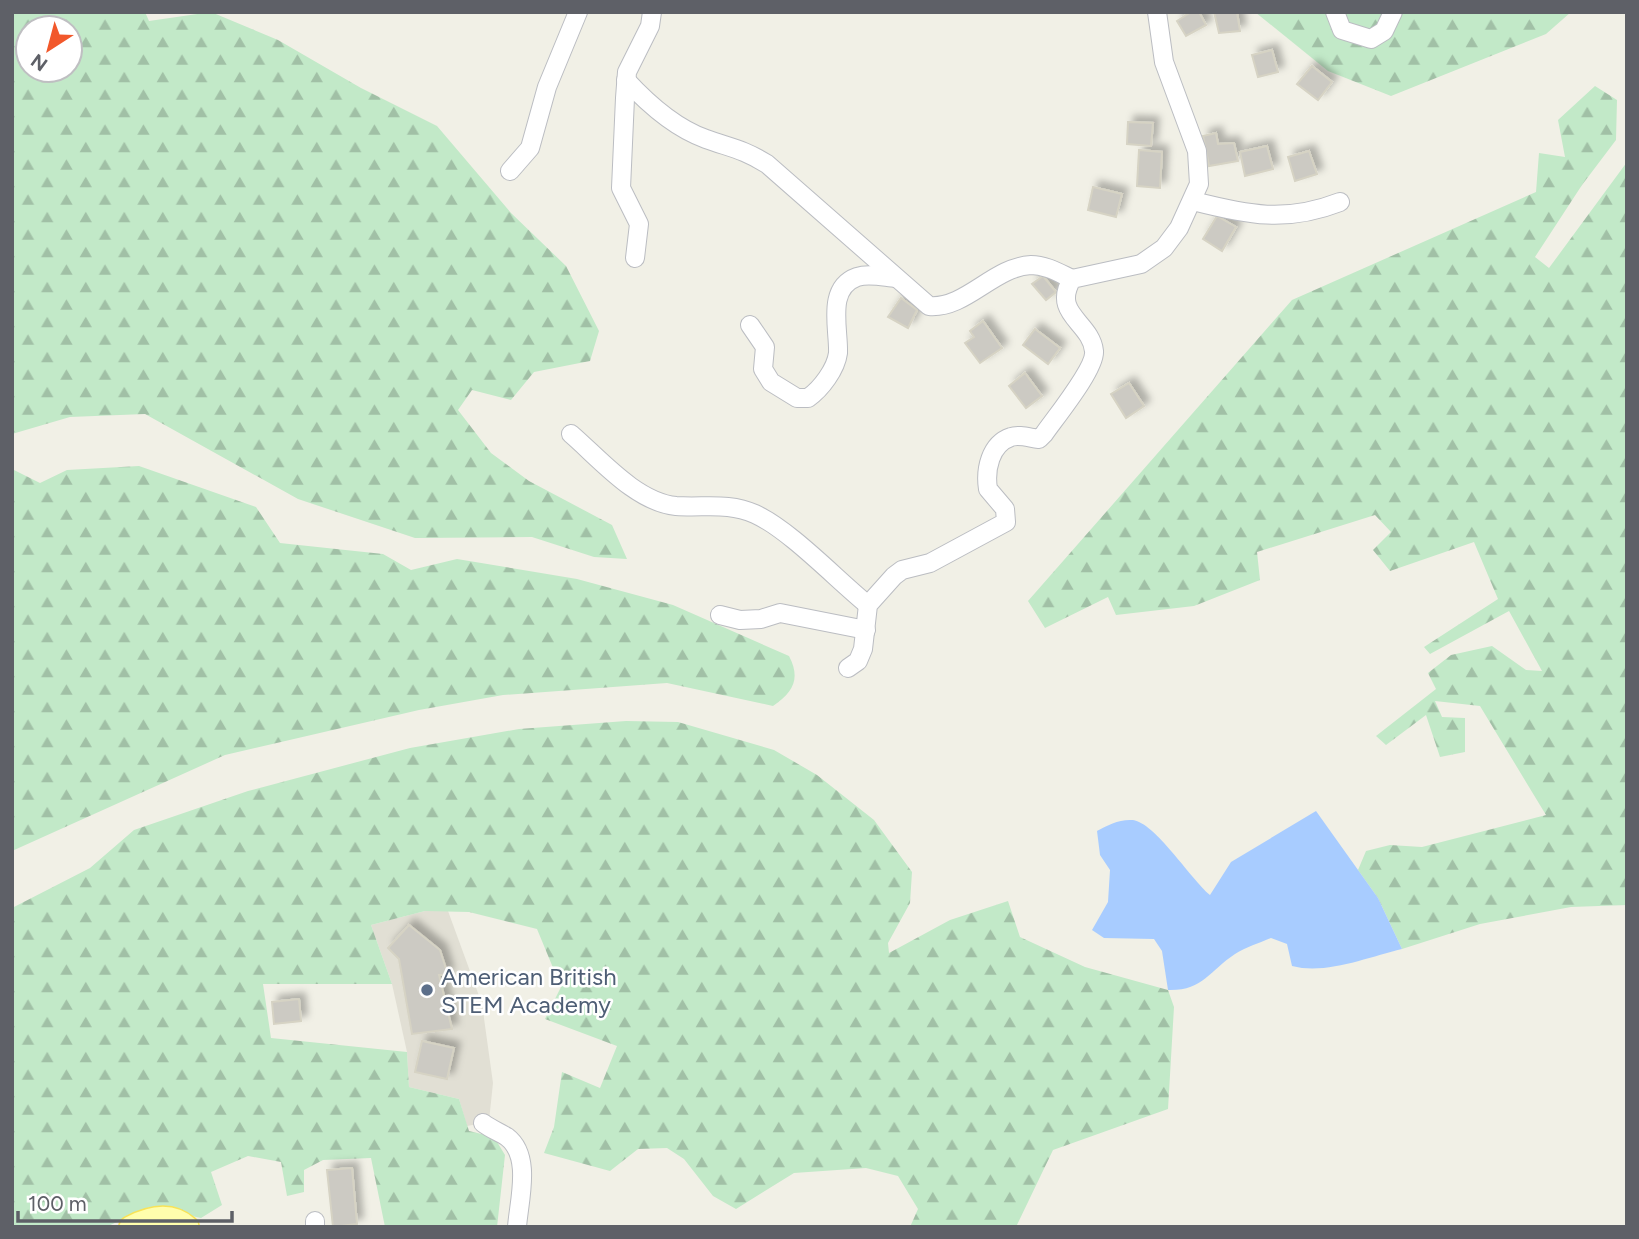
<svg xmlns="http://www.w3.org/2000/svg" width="1639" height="1239" viewBox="0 0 1639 1239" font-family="Figtree,sans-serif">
<defs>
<pattern id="forest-firs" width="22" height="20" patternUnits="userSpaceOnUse" patternTransform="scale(1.75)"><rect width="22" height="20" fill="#c2e9c8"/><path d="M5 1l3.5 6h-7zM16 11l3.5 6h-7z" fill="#a1c0a6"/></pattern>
<filter id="shadow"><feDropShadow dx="6" dy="-6" stdDeviation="3.5" flood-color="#0004"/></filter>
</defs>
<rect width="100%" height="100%" fill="#f1f0e6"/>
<polygon fill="#e1dfd4" points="425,911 448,911 482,1004 493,1083 489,1121 483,1123 467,1126 459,1099 409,1087 407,1052 392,984 371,925"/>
<g fill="url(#forest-firs)" fill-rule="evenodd">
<path d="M12,12H145L149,21L211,12L278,40L361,88L437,126L511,213L566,266L599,331L590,361L534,372L511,400L472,390L458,410L491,453L529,481L612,525L627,559L594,557L532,537L415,538L298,499L145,414L70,417L12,434ZM28,28H70V70H28Z"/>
<polygon points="1255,12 1571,12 1546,34 1391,96 1328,71"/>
<polygon points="1595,86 1617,100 1616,140 1582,185 1535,257 1549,268 1627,162 1627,905 1571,907 1480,924 1402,949 1378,898 1358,870 1366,851 1390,845 1422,847 1546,815 1480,706 1435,701 1442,717 1465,718 1465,752 1440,757 1426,715 1386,745 1376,736 1436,689 1428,673 1451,655 1492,646 1526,670 1542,671 1509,611 1430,654 1424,647 1498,599 1474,542 1390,571 1373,550 1391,532 1375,515 1257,552 1260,580 1194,606 1116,615 1108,597 1045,628 1028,601 1292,300 1536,192 1539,153 1565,157 1558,120"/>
<path d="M139,466L256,507L280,543L383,554L411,570L457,559L577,579L673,605L789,656C801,679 793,692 773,706L667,683L503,695L419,710L225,755L12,851V469L40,483L67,470Z"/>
<polygon points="626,721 678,722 774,750 817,775 874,820 912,872 910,903 888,943 889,953 950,920 1008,901 1020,937 1085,967 1168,990 1174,1007 1168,1109 1053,1150 1016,1227 910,1227 918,1209 898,1176 866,1168 794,1173 736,1209 713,1196 684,1159 667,1148 638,1149 610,1171 544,1153 554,1127 562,1072 600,1088 617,1046 545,1019 561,987 537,929 469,912 425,911 371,925 392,984 263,984 271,1038 407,1052 409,1087 459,1099 469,1131 494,1137 505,1155 497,1227 385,1227 371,1158 323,1160 304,1170 304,1192 287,1196 281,1162 248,1156 211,1172 222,1205 201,1218 150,1207 106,1227 12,1227 12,908 90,868 134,830 248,791 410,748 519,729"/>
</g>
<path fill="#a8ccff" d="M1316,811L1378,898L1402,949C1368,957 1326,975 1292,966L1287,944L1271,938C1259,943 1246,947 1235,954C1209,971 1203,991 1168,990L1162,951L1154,939L1104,938L1092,930L1108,902L1110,870L1100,855L1097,831C1108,825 1119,819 1133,820C1155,823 1190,878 1210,895L1231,862Z"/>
<g fill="#cccac3" stroke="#d6d3c4" stroke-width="2" filter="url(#shadow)">
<polygon points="1191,12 1199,12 1206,25 1186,36 1177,21"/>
<polygon points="1214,12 1237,12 1240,31 1219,33"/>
<polygon points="1272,50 1278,72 1258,77 1252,55"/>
<polygon points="1312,66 1332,82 1318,100 1297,84"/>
<polygon points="1128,122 1153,123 1151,146 1127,144"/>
<polygon points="1216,133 1218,144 1234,143 1238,161 1209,166 1203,136"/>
<polygon points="1267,146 1273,169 1245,176 1240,152"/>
<polygon points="1139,150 1162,152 1160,188 1137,186"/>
<polygon points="1309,151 1317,174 1295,181 1288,157"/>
<polygon points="1093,187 1122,194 1116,217 1088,210"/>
<polygon points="1217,216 1236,227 1222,251 1203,239"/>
<polygon points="1043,276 1056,292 1046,300 1032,284"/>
<polygon points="901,298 917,310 908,328 888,317"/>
<polygon points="983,321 1002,348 980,363 965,343 974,337 970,331"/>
<polygon points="1035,329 1060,348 1048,364 1023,345"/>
<polygon points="1025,373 1042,396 1026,408 1009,386"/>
<polygon points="1129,383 1144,406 1126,418 1111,394"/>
<polygon points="409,925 440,950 448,975 439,975 452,1029 412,1034 399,959 388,948"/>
<polygon points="299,999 301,1021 274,1024 272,1002"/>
<polygon points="422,1041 454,1048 447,1079 415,1072"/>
<polygon points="352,1168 357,1224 333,1227 327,1170"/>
</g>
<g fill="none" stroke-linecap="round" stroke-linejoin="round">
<defs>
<g id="minor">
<polyline points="1335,12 1342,30 1371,39 1384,31 1393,12"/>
<path d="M626,80C649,105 675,128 706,139C731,148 743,149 767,164L929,306C966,309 993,267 1031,265C1046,265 1059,273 1072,279"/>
<polyline points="510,171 530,148 547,87 578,12"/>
<path d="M1193,201C1248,215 1286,223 1340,202"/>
<polyline points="635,258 639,224 621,188 625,98 627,72 650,26 652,12"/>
<path d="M750,325L765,347L763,369L771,382L797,398H808C821,389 836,369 838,353C839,329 826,288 857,277C869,273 884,277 896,278"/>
<path d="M571,434C600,459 636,502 676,506C705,508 728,502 755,514C790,530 836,579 868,605"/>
<polyline points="720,615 740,620 761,619 780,613 866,630"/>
<path d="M848,668L858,661L863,649L868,605L894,576L902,570L930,563L1006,522L1005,509L988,489C985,470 990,444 1011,437C1019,434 1030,438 1039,439L1044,434C1055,418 1096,368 1094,351C1091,322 1051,314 1072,279L1141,264L1164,248L1179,228L1199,184L1197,151L1164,62L1157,12"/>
<path d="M483,1123C491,1129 499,1132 507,1137C532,1156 519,1200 517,1227"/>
<polyline points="315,1227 315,1221"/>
</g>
<path id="major" d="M130,1227C149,1217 170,1211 188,1227"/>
</defs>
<use href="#minor" stroke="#bbbdc2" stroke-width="20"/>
<use href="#major" stroke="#f8e358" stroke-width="24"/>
<use href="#minor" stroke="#fff" stroke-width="18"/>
<use href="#major" stroke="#fffead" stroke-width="21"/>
</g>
<circle fill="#5c6f8a" stroke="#fff" stroke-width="2.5" cx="427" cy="990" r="7"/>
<g text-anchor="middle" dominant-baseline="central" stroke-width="5" stroke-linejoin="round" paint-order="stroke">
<g font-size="24" fill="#4e5e75" stroke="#fff" text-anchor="start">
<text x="441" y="976">American British<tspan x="441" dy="28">STEM Academy</tspan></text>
</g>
</g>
<rect width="1639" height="1239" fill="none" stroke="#5e6067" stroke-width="28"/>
<g transform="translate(49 49) rotate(216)"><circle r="33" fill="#ffffff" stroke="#bfbfc2" stroke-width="2"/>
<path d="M0-5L12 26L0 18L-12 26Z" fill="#f2582b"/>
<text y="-10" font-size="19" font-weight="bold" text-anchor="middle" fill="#5e6067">N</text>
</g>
<path d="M18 1211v10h214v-10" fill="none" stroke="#5e6067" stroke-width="3.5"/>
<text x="28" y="1211" font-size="21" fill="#5e6067" stroke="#ffffff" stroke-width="5" paint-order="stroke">100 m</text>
</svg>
